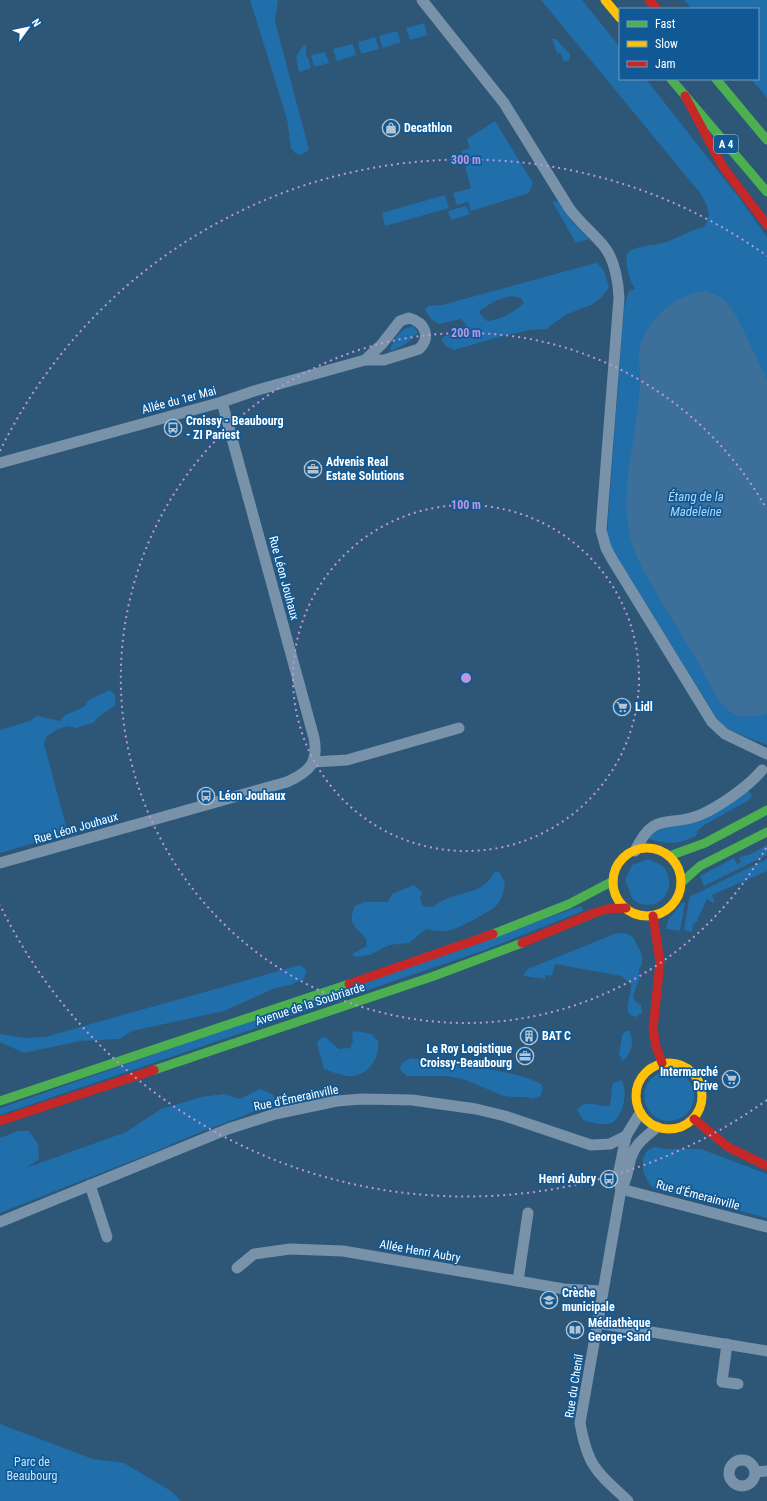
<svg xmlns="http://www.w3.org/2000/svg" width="767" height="1501" viewBox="0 0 767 1501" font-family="'Roboto Condensed',sans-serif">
<rect width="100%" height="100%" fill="#2e5677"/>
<g fill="#206eaa" fill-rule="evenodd">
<polygon points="250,0 278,0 275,21 309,150 301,155 295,153 291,148 287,119"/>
<path d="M541,0H582L620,47V79H646L740,199L767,237V745L731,731L719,722L610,545L607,533L624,307L629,291L635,289C629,279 625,264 627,253C638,245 650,246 663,243C677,239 690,230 704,227C713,215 707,205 700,193Z"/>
<polygon points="684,0 767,0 767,98 751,79 758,79 758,9 692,9"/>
<polygon points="424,23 427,35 410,40 406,28"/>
<polygon points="397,31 401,42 383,48 379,36"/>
<polygon points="375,37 379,49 361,54 358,42"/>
<polygon points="552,39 556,39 570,54 570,59 564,62 561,53 557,53"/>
<polygon points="306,44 306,57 308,57 311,68 299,72 296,58 299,51"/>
<polygon points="353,44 356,55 337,61 333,49"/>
<polygon points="325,52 329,63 314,67 311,55"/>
<polygon points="495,121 533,183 529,193 471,211 468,202 457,205 453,193 471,188 461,151 470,148 467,139"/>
<polygon points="445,195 449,208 385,226 382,213"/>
<polygon points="552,201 558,202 572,222 589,239 576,243"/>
<polygon points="466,206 470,214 451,220 448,211"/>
<path d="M596,263C605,267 606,278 609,287L602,297L593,304L565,315L546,329L530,330L506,335L454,350L446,346L441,339L445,336L462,332L466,324L461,319L439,324L431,319L425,310L428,306L442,305ZM511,296L521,298L524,303C513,312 502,320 487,321L480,314V310L497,300Z"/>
<path d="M413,326L418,333L406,344L392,351L390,349C395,337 401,328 413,326Z"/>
<path d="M109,690C116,693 116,697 115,705L95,720V722L76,728L69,726L58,729L47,736L44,744L68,833L0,853V730L30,721L37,716L60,721L65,715L84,707L89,700Z"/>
<path d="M747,789L752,795L749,800L704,825L698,830L696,836C678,845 667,844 648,839L657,829L685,822Z"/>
<polygon points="767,845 767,855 704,886 700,876 734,858 737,864 741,862 739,857 749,855"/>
<path d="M648,859L663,866C681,888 657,917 633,900L625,880L632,865Z"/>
<polygon points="767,859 767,871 712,895 715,902 713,903 707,899 696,923 693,924 692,932 684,930 689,899 691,896"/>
<path d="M494,872H499L505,882C504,891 502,898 497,905C493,910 454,931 447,931C441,932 432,930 426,929L409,943L389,945L370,955L354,957L352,954L367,946L366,939C355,925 347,925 355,906L364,902H388L392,894L414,885L422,892L420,899L423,906L433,907C454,889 482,898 494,872Z"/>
<polygon points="683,902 685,903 680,931 666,929 668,920"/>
<polygon points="581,906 583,911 485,950 0,1115 0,1108"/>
<path d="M626,933L633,937L642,955V964L639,969V980L633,995L635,1001L641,1005L642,1013L636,1017L630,1015C624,1005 632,995 631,984L621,976L555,964L552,976L545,975V979L523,976L528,969L614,934Z"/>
<polygon points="300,965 306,970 304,979 290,985 275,988 224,1011 132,1031 120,1039 80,1041 24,1053 0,1042 0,1034 26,1038 45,1037"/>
<path d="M356,1031L371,1034L378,1041C380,1056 371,1073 354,1076C345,1077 332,1072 324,1069L317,1044L319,1039L325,1037L339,1049L350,1048L353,1041L352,1033Z"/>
<path d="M626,1031H629C635,1043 632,1051 623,1061L619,1055L622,1035Z"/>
<path d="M411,1058C437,1062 526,1071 542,1085L543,1090L540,1096L533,1099L526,1097H513L504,1096L463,1079L447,1076H407L401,1071L400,1067L402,1063Z"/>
<circle cx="669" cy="1096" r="25"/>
<path d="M621,1080C629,1089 623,1119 611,1123C603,1126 591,1122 583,1120L577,1110C586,1098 597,1107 609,1106C613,1099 610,1091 613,1083Z"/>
<path d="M260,1089L274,1095V1102C239,1120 200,1130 164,1148L0,1213V1138L18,1131H29L38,1144L39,1159L26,1168L126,1132L161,1109L201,1097L224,1094L240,1099Z"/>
<polygon points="654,1147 666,1149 701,1149 767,1174 767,1218 697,1199 656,1190 650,1185 643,1171 643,1158 647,1151"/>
<polygon points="0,1424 93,1459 124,1463 171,1491 181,1501 0,1501"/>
</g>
<path fill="#3c6f99" d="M707,291L724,299L736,315L767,379V713C755,718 737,719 727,709C718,702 706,677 700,666C687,644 674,623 661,601C649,580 635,560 630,536C618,481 640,431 640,377C640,358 635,355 644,336C656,311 680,293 707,291Z"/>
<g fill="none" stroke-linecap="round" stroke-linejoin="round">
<g stroke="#7792a9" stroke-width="11">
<path d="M422,0L504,103L569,208C579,222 592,232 603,245C614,258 618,280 619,298L601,530L606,548L612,559L712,722L725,734L767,754"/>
<path d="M409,318C424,322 432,336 419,349L384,360H365L382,344L400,321Z"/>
<polyline points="0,463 222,402 254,391 365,360"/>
<polyline points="313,762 347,760 459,728"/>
<path d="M635,851C654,810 668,828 700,815C719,807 749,786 762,770"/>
<path d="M0,863L287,782C309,772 319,763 314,738L222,402"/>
<polyline points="90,1185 107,1237"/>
<polyline points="621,1189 767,1227"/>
<polyline points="621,1189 618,1176 626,1136 640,1113"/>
<polyline points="0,1222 228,1129 275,1114 337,1101 362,1099 412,1100 476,1109 505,1116 591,1145 610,1144 626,1136"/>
<polyline points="237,1268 254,1254 290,1249 343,1251 564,1289 602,1291"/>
<polyline points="518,1281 528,1213"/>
<polyline points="597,1323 767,1351"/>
<polyline points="727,1344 722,1382 738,1384"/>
<circle cx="742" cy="1473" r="13"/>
<polyline points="756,1472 767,1471"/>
<path d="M628,1501C596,1471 588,1467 580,1423L621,1189C629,1177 627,1168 632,1155C636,1143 647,1136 657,1127"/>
</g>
<g stroke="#4caf50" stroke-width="9">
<polyline points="671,79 767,192"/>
<polyline points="716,79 767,140"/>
<polyline points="669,856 705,843 767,810"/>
<polyline points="681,883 700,866 767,832"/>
<polyline points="493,934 569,904 613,881"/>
<polyline points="154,1070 434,976 522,943"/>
<polyline points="0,1101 349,984"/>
</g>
<g stroke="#ffc107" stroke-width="9">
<polyline points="605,0 620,18"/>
<circle cx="647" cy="882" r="34"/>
<circle cx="669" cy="1096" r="33"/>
</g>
<g stroke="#c62828" stroke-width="9">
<polyline points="649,0 657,9"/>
<polyline points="685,96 723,167 767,225"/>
<polyline points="653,916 660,962 653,1029 656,1046 662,1063"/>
<polyline points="522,943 594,913 607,909 626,908"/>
<polyline points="349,984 493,934"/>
<polyline points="694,1119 728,1147 767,1166"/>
<polyline points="0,1121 154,1070"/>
</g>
</g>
<g fill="none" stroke="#bd96df" stroke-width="2" stroke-dasharray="2 4">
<circle cx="466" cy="678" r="173"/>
<path d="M766 848A345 345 0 1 1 766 508"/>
<path d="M767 1100A518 518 0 0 1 0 905M0 451A518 518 0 0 1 767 256"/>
</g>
<defs>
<symbol id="shop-ring" viewBox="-11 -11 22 22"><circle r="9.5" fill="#105995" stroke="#b6c4cf" stroke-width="1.5"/><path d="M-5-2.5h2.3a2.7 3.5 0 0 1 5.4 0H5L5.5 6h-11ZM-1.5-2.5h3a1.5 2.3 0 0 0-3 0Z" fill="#b6c4cf"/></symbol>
<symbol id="bus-ring" viewBox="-11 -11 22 22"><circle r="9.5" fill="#105995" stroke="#b6c4cf" stroke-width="1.5"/><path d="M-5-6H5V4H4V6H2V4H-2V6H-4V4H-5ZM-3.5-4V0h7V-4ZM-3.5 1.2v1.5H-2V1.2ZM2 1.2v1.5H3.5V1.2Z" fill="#b6c4cf"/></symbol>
<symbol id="office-ring" viewBox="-11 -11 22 22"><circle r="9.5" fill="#105995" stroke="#b6c4cf" stroke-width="1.5"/><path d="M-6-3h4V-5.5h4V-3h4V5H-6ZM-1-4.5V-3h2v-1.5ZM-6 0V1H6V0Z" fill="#b6c4cf"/></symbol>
<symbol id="supermarket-ring" viewBox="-11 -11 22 22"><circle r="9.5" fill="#105995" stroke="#b6c4cf" stroke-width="1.5"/><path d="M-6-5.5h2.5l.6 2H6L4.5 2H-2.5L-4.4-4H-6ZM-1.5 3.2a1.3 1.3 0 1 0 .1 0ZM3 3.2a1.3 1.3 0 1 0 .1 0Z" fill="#b6c4cf"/></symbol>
<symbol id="building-ring" viewBox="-11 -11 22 22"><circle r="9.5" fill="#105995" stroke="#b6c4cf" stroke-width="1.5"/><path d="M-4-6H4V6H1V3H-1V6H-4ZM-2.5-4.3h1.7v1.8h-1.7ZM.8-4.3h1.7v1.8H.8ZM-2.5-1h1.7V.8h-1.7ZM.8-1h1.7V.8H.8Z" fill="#b6c4cf"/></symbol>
<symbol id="school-ring" viewBox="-11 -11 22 22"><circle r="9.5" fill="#105995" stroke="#b6c4cf" stroke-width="1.5"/><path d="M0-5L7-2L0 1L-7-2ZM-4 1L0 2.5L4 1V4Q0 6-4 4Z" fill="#b6c4cf"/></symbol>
<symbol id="library-ring" viewBox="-11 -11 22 22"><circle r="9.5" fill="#105995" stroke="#b6c4cf" stroke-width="1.5"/><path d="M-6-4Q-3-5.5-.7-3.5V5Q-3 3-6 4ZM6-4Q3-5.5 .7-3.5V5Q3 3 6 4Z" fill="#b6c4cf"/></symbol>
</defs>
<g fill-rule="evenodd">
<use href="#shop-ring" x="381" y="118" width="20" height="20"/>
<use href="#bus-ring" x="163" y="418" width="20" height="20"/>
<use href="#office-ring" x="303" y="459" width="20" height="20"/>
<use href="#supermarket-ring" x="612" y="697" width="20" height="20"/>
<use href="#bus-ring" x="196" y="786" width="20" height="20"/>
<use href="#building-ring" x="519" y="1026" width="20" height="20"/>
<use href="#office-ring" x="515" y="1046" width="20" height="20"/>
<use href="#supermarket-ring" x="721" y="1069" width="20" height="20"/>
<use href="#bus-ring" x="599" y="1169" width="20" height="20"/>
<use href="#school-ring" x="539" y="1290" width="20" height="20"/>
<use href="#library-ring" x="565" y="1320" width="20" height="20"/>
</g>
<g text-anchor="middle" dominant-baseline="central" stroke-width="3.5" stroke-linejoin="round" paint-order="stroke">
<rect fill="#105995" stroke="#b7cddf" stroke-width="1" x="714" y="135" width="24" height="18" rx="3"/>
<g font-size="11" font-weight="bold" fill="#fff">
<text x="726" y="144">A 4</text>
</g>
<g font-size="12" font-weight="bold" fill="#fff" stroke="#105995" text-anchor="start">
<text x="404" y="128">Decathlon</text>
<text x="186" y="421">Croissy - Beaubourg<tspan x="186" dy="14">- ZI Pariest</tspan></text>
<text x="326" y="462">Advenis Real<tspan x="326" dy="14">Estate Solutions</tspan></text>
<text x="635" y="707">Lidl</text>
<text x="219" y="796">Léon Jouhaux</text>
<text x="542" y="1036">BAT C</text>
<text x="512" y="1049" text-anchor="end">Le Roy Logistique<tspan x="512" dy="14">Croissy-Beaubourg</tspan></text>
<text x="718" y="1072" text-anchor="end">Intermarché<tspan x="718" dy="14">Drive</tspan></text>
<text x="596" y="1179" text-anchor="end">Henri Aubry</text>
<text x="562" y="1293">Crèche<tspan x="562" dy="14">municipale</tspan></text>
<text x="588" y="1323">Médiathèque<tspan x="588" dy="14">George-Sand</tspan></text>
</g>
<g font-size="12" fill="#fff" stroke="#105995">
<text transform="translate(179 400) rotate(-15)">Allée du 1er Mai</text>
<text transform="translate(284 578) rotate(75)">Rue Léon Jouhaux</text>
<text transform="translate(76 828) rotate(-16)">Rue Léon Jouhaux</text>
<text transform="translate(310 1004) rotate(-18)">Avenue de la Soubriarde</text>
<text transform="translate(296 1098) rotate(-12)">Rue d'Émerainville</text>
<text transform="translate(698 1195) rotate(15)">Rue d'Émerainville</text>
<text transform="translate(420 1251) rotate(10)">Allée Henri Aubry</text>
<text transform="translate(574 1386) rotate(-81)">Rue du Chenil</text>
</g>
<g font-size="12" fill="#c6e5fe" stroke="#105995">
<text x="32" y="1462">Parc de<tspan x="32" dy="14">Beaubourg</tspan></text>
</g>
<g font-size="13" font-style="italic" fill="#aad8fb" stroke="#105995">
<text x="696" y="496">Étang de la<tspan x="696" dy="15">Madeleine</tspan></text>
</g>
</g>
<circle cx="466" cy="678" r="6" fill="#bd96df" stroke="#105995" stroke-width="2"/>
<g font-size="12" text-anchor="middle" font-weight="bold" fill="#bd96df" stroke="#105995" stroke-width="3.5" stroke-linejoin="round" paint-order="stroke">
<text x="466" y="164">300 m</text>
<text x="466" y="337">200 m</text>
<text x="466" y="509">100 m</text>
</g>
<rect x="619" y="8" width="140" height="72" fill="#105995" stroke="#709bbf"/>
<rect x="627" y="21" width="20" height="6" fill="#4caf50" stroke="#709bbf"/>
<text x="655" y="28" font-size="12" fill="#ffffff">Fast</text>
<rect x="627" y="41" width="20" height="6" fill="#ffc107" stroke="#709bbf"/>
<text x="655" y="48" font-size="12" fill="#ffffff">Slow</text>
<rect x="627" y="61" width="20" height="6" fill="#c62828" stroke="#709bbf"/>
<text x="655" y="68" font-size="12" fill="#ffffff">Jam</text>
<g transform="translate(28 28) rotate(57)" stroke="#105995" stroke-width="3" paint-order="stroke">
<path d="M0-3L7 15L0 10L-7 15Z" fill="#ffffff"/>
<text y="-6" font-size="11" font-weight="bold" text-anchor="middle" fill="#ffffff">N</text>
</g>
</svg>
